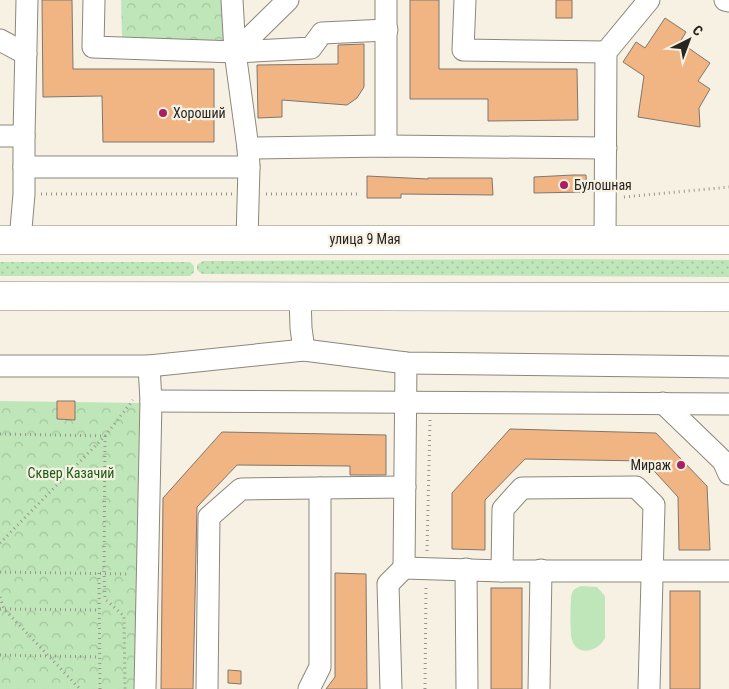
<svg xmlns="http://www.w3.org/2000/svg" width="729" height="689" viewBox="0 0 729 689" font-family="'Roboto Condensed',sans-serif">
<defs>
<pattern id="grass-dots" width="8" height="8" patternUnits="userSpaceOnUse" patternTransform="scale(1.25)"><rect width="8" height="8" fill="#bee6b9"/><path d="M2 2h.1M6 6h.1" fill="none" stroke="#a3c59f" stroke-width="1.8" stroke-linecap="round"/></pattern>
<pattern id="park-crowns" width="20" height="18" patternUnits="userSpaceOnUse" patternTransform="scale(1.25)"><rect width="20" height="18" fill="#bee6b9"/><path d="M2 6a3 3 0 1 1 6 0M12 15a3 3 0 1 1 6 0" fill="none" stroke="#a3c59f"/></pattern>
</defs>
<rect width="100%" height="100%" fill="#f7f1e4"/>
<g fill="url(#grass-dots)">
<polygon points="539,259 729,260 729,277 202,274 197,270 197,265 203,261"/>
<polygon points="0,262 190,262 194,266 194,272 190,276 0,276"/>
</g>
<g fill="url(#park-crowns)">
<polygon points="121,0 223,0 225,41 122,38"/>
<polygon points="0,401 143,403 138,689 0,689"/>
</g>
<path fill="#bee6b9" d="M581,586L597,587L605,596V638C598,652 577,657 572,640C570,636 570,597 572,593C573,589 577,588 581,586Z"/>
<g fill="#f0b582" stroke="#80766e">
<polygon points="42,0 72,0 73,69 214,69 214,142 103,142 102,96 43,97"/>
<polygon points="410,0 439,0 439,69 577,69 578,120 488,121 488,99 410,99"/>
<rect x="556" y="0" width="16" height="18"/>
<polygon points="665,18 686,32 680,42 710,63 698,81 710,89 699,108 700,127 638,117 644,76 623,62 636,42 645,48"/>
<polygon points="364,44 364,87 357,98 347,105 282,100 282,117 258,118 257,65 338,64 338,45"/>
<polygon points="573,175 586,175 587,192 534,193 534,177"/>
<polygon points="367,176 428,179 428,178 492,178 493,195 401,194 401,198 367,198"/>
<polygon points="57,401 75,401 75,420 57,419"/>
<polygon points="510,429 656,433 707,486 710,550 679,550 678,497 645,461 525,459 485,500 485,550 452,549 452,493"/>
<polygon points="222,432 386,435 386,475 350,475 350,466 237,465 197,507 193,689 161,689 163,498"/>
<polygon points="335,573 366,574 367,689 326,689 335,677"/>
<rect x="491" y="588" width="31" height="101"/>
<rect x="670" y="591" width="30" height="98"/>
<polygon points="228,670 241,671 241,684 228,683"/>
</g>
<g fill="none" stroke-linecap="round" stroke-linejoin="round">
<defs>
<g id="minor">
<polyline points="94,0 93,47 235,52 311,48 322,33 387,30"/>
<polyline points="232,0 235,52"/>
<polyline points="386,0 386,146"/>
<polyline points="465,0 463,50 606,52"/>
<polyline points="725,0 729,1"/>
<polyline points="0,40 26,54"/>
<polyline points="0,136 24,136"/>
<polyline points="248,148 386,146 606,148"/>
<polyline points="24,167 249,167"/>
<polyline points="247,239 249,167 248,148 235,52 288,0"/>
<polyline points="605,239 606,52 649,0"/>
<polyline points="20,240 24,194 24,136 27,0"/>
<polyline points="300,296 301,328 304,350"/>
<polyline points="0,366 149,366 304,350 406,363 729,367"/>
<polyline points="151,401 729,404"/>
<polyline points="663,403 723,461 729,474"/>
<polyline points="404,568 406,363"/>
<polyline points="466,569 467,689"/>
<polyline points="502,571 503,509 522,488 636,487 654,505 649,689"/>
<polyline points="145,689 151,401 149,366"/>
<polyline points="207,689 209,517 241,489 405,487"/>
<polyline points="309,689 320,667 320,488"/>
<polyline points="391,689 388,584 404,568 502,571 729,571"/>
<polyline points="539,689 541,570"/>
</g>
<g id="major">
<polyline points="0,240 729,240"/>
<polyline points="0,296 729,297"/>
</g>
</defs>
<use href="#minor" stroke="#8c877c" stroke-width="23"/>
<use href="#major" stroke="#8c877c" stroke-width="29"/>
<g stroke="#9a968c" stroke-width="3" stroke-dasharray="1 4" stroke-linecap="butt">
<polyline points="41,194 232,194"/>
<polyline points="266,194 357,194"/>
<polyline points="624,197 729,187"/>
<polyline points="0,434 105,436 104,573 105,599 124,616 125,689"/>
<polyline points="0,543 105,436 133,400"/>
<polyline points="427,551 430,420"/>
<polyline points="0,572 129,574"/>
<polyline points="99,573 100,689"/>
<polyline points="0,597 4,609 80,689"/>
<polyline points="0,609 100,610"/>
<polyline points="0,655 100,657"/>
<polyline points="425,689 426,587"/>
</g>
<use href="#minor" stroke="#fff" stroke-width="21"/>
<use href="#major" stroke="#fff" stroke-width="28"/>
</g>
<g fill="#ab1f60" stroke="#f7f1e4" stroke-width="2">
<circle cx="163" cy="113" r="5"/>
<circle cx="564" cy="185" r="5"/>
<circle cx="681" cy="465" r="5"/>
</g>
<g text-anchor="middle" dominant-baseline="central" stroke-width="4.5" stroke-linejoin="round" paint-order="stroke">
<g font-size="14" fill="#282621" stroke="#f7f1e4" text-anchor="start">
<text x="173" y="113">Хороший</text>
<text x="574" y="185">Булошная</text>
<text x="671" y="465" text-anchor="end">Мираж</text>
</g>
<g font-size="14" fill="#282621" stroke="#f7f1e4">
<text x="365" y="239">улица 9 Мая</text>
</g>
<g font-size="14" fill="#185d13" stroke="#f7f1e4">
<text x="71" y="473">Сквер Казачий</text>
</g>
</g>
<g transform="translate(689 40) rotate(42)" stroke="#f7f1e4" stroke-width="4" paint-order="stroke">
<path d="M0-4L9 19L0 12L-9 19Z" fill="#282621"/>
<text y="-8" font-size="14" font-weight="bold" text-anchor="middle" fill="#282621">С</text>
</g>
</svg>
